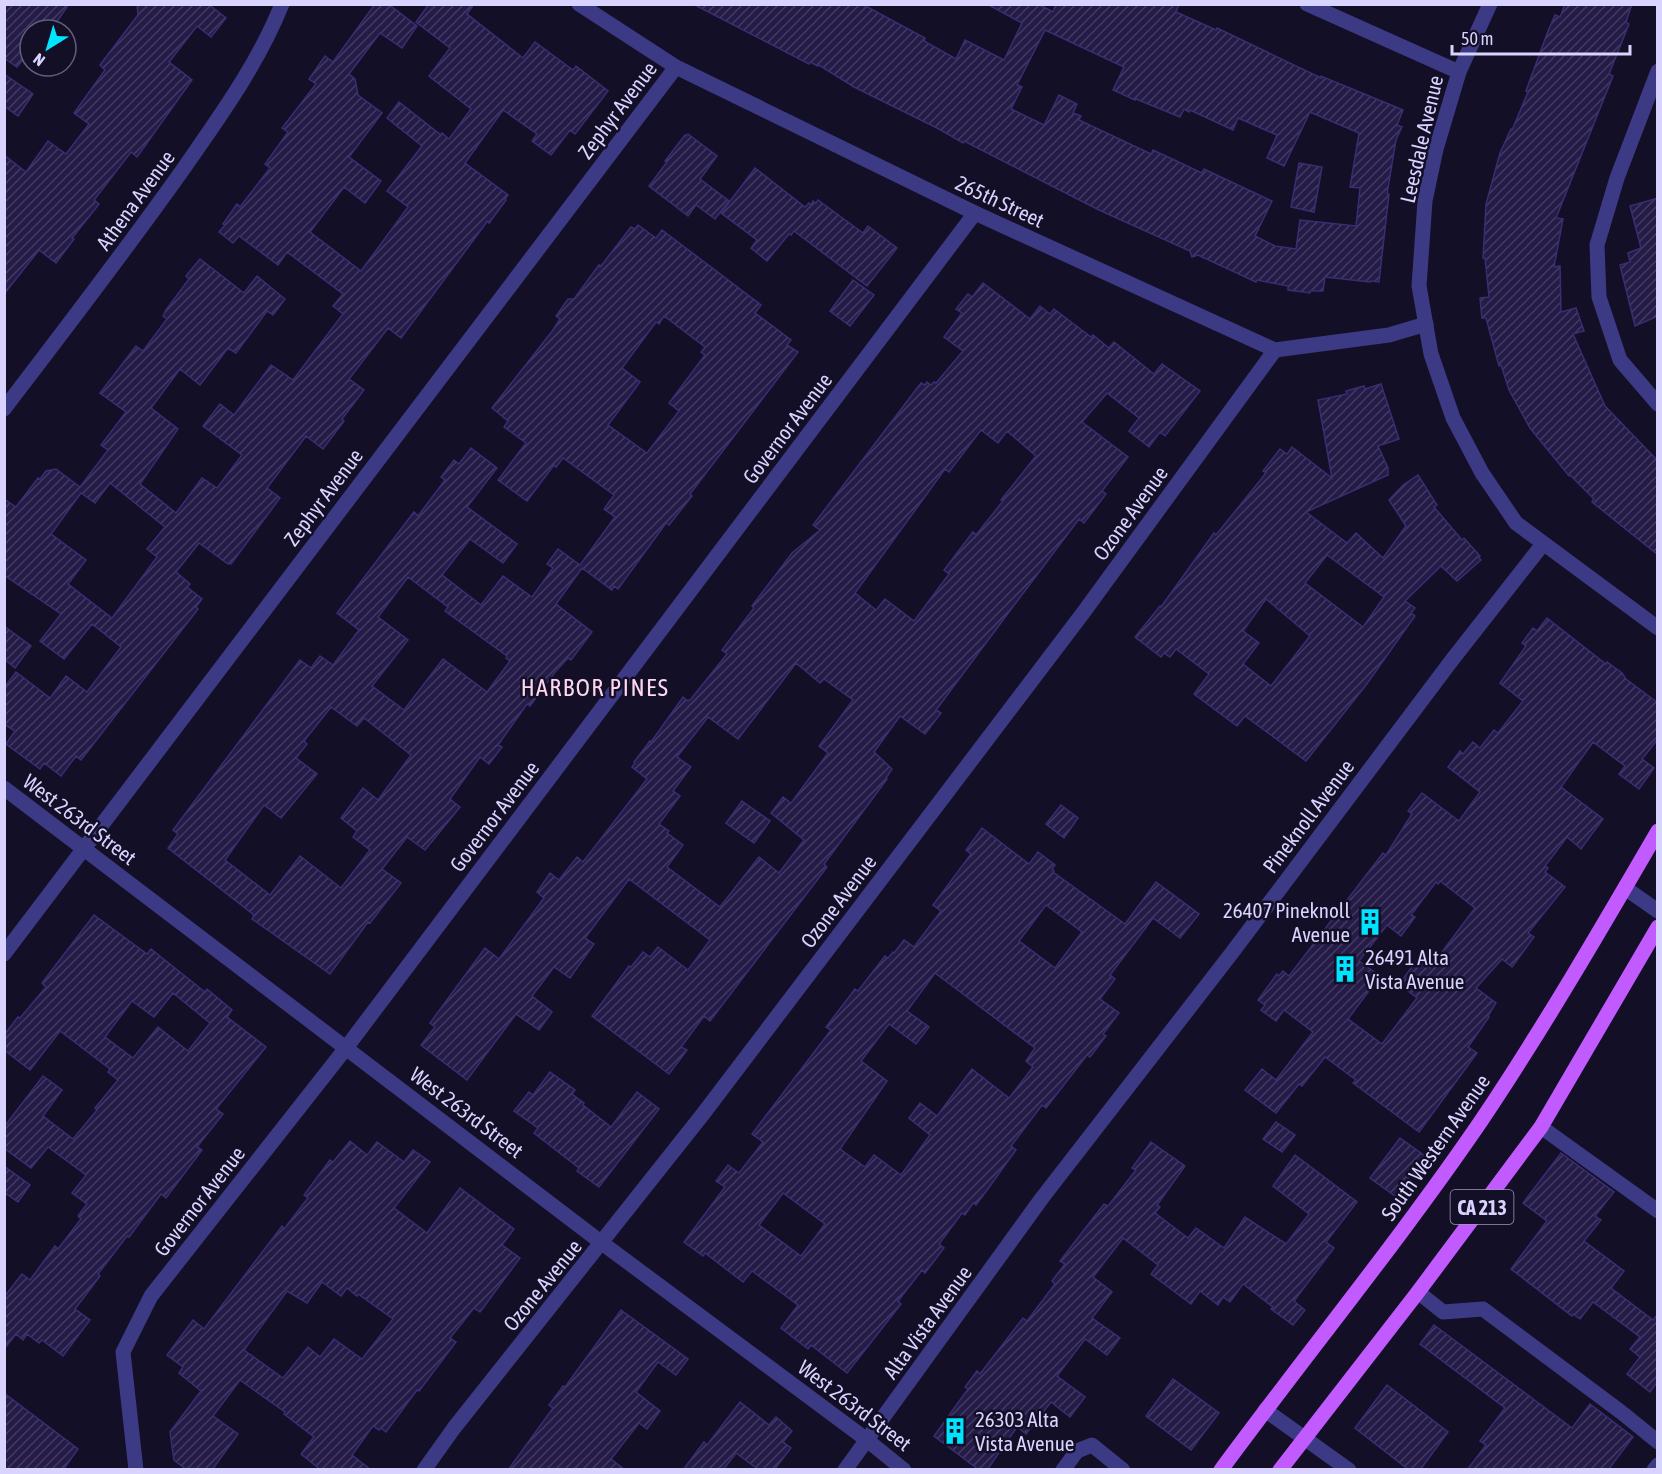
<svg xmlns="http://www.w3.org/2000/svg" width="1662" height="1474" viewBox="0 0 1662 1474" font-family="'Asap Condensed',sans-serif">
<defs>
<pattern id="building-hatch" width="6" height="6" patternUnits="userSpaceOnUse" patternTransform="scale(1.5)"><rect width="6" height="6" fill="#241b47"/><path d="M-1 1l2-2M0 6l6-6M5 7l2-2" fill="none" stroke="#433b63"/></pattern>
</defs>
<rect width="100%" height="100%" fill="#130f26"/>
<g fill="url(#building-hatch)" stroke="#3b2d73" stroke-width="1.5" fill-rule="evenodd">
<polygon points="4,4 69,4 51,30 30,30 30,51 17,67 4,58"/>
<polygon points="137,4 208,4 226,18 211,37 197,26 169,62 192,80 137,157 131,152 94,200 99,204 72,238 74,239 56,263 39,250 4,294 4,155 26,172 48,141 66,154 89,124 74,113 105,70 100,65 138,15"/>
<path d="M375,4H388L417,26L402,48L380,33L349,74L355,79L358,95L382,113L349,157L381,181L365,203L344,187L310,232L361,271L408,207L387,191L422,146L387,118L399,102L441,135L442,133L449,139L471,109L429,76L450,48L416,22L429,4H474L467,14L523,58L535,42L573,70L576,66L608,91L575,134L570,130L551,155L532,141L537,134L503,110L465,163L508,195L505,199L506,200L489,223L487,221L486,223L401,338L388,328L349,379L364,390L342,419L344,421L323,449L306,436L267,488L280,498L231,564L229,563L228,564L199,543L176,572L190,584L187,587L202,599L196,607L198,609L81,760L76,756L61,776L44,763L40,769L6,744L15,731L4,724V688L16,672L50,698L66,676L87,692L121,647L92,624L64,659L40,641L61,614L4,575V499L16,507L38,478L40,479L46,471L56,469L80,487L108,450L101,445L126,412L100,393L136,346L143,351L167,319L163,316L166,310L189,279L186,276L200,259L244,293L257,276L285,299L273,315L267,311L236,353L228,348L200,385L180,369L151,408L178,429L140,484L176,513L202,478L217,488L242,455L203,426L220,404L234,415L271,365L293,380L343,314L333,306L343,294L287,252L278,265L239,236L233,243L219,232L225,225L223,224L237,204L240,207L270,168L265,164L288,132L282,128L316,84L309,79L325,56L333,62ZM110,483L165,527L147,549L157,557L112,618L68,584L86,560L51,534L81,493L95,503Z"/>
<path d="M693,4H862L925,38L924,41L956,59L965,40L1004,60L1022,23L987,4H1038L1053,12L1056,4H1179L1176,12L1216,30L1217,28L1321,78V76L1403,110L1397,125L1402,127L1396,140L1387,194H1389L1379,282L1371,281L1370,282L1325,277L1323,291H1310V293L1288,290V286L1257,280L1256,282L1198,255L1192,257L1190,251L1099,210L964,141L963,143L939,129L854,87L819,65L818,66L810,62L809,64ZM1045,30L1124,67L1113,90L1135,100L1136,99L1180,117L1184,109L1189,112L1190,110L1233,130L1238,118L1277,135L1267,158L1284,166L1310,112L1359,133L1350,187L1360,188L1356,226L1300,220L1296,249L1275,246L1255,236L1272,201L1204,169L1202,173L1153,150L1151,154L1079,120L1081,116L1073,113L1077,104L1059,95L1044,125L1011,109L1022,87L1017,85Z"/>
<polygon points="1565,4 1632,4 1626,22 1629,24 1609,74 1613,76 1556,218 1563,219 1554,267 1560,266 1561,312 1576,308 1584,331 1573,334 1605,406 1658,461 1658,555 1592,502 1594,499 1570,475 1569,476 1530,428 1509,390 1501,365 1499,366 1486,318 1482,318 1480,298 1489,297 1485,258 1483,258 1486,204 1500,153 1511,129 1512,130 1528,92 1526,91 1548,31 1555,15 1560,17"/>
<polygon points="4,74 33,94 18,116 4,106"/>
<polygon points="688,134 717,156 700,179 729,201 715,219 696,205 688,216 649,186 667,162 665,161 685,135 686,136"/>
<polygon points="1299,163 1322,167 1314,212 1291,207"/>
<polygon points="755,168 805,207 809,203 811,205 813,201 816,203 818,200 863,233 868,226 897,248 867,286 794,231 791,235 789,234 767,261 751,248 757,240 721,213"/>
<polygon points="1658,198 1658,316 1635,326 1620,265 1630,262 1628,253 1641,248 1630,206"/>
<path d="M638,225L656,238L662,230L761,305L755,313L791,340L787,345L798,352L690,494L692,496L669,525L666,523L618,589L614,586L612,590L582,568L556,604L592,632L571,660L568,658L555,672L530,706L527,704L498,745L502,747L489,764L480,757L450,799L460,807L425,850L407,837L382,869L401,883L370,923L368,922L330,974L252,919L254,915L168,848L178,834L173,830L300,660L311,668L320,656L333,665L359,630L337,613L414,512L418,516L445,480L441,477L454,460L459,464L471,448L497,468L467,507L517,544L503,563L470,539L442,575L481,605L503,576L532,597L553,568L547,564L558,549L580,565L615,517L604,509L614,495L563,458L556,467L554,465L527,501L498,480L526,443L504,427L508,421L492,408L553,330L560,319L556,316L568,299H574L599,265L601,266L631,227L635,229ZM664,316L705,347L701,352L705,355L669,403L679,411L647,453L608,425L640,382L622,368L656,322L659,324ZM408,577L448,607L445,611L507,656L506,658L510,661L487,692L443,659L404,710L372,686L408,640L378,617ZM331,707L357,726L364,718L411,755L378,800L363,788L341,818L357,831L353,837L370,850L341,888L300,856L270,895L225,860L264,805L281,818L317,774L296,758L307,744L304,741Z"/>
<polygon points="853,280 874,295 850,326 830,311"/>
<path d="M983,283L1030,319L1040,306L1050,314L1054,309L1091,337L1093,335L1109,348L1114,342L1154,374L1162,364L1200,391L1165,436L1160,432L1149,447L1129,431L1139,418L1107,393L1082,422L1128,457L1102,491L1106,494L1084,523L1079,519L1006,616L936,710L941,713L925,734L900,716L874,752L892,769L886,778L887,779L824,864L827,867L710,1021L704,1016L681,1047L687,1050L669,1074L592,1016L629,966L631,967L643,952L650,957L658,947L688,970L710,940L629,879L585,938L594,944L570,978L554,967L532,996L552,1012L539,1030L516,1014L467,1080L421,1045L435,1027L430,1023L485,948L499,959L544,898L537,892L550,873L559,880L577,857L583,862L647,779L632,767L635,763L634,762L650,741L651,742L683,697L688,701L691,699L727,654L722,650L754,608L752,606L792,553L820,530L813,525L921,383L925,385L927,382L931,385L934,382L936,383L963,351L944,337L962,313L956,309L968,294L972,297ZM981,430L998,443L1007,431L1036,456L1001,500L1003,501L976,535L973,532L944,570L949,574L914,621L885,599L876,610L855,593L945,469L949,472ZM796,663L820,683L824,679L853,700L819,746L828,753L791,803L783,797L771,813L804,840L779,873L759,857L720,907L667,867L683,845L667,833L669,831L659,824L680,796L673,791L691,767L677,757L708,717L738,739Z"/>
<path d="M1381,384L1399,439L1378,446L1388,468V475L1306,512L1347,543L1356,533L1383,558L1406,526L1389,500L1403,485L1418,475L1437,505L1434,507L1462,540L1464,538L1480,556L1478,557L1481,560L1457,581L1441,566L1405,601L1415,608L1411,613L1415,616L1366,685L1306,761L1245,716L1237,726L1194,694L1209,674L1176,649L1170,657L1164,653L1161,657L1135,637L1160,606L1161,607L1214,533L1216,535L1266,473L1263,471L1280,449L1287,454L1292,447L1332,478L1318,400L1347,394L1346,391L1364,386L1365,389ZM1327,555L1384,597L1363,627L1305,583ZM1266,599L1310,636L1271,686L1243,664L1259,643L1243,631Z"/>
<path d="M1547,618L1606,664L1607,662L1622,673L1626,679L1658,703V739L1642,759L1654,768L1639,789L1619,774L1625,766L1593,742L1561,787L1603,819L1581,849L1567,837L1545,866L1548,868L1545,872L1565,887L1528,933L1534,937L1512,967L1502,959L1476,988L1496,1003L1488,1016L1489,1017L1468,1047L1477,1053L1419,1132L1353,1083L1356,1080L1325,1057L1302,1086L1299,1084L1276,1113L1245,1090L1262,1069L1276,1080L1313,1032L1284,1010L1276,1021L1261,1010L1265,1005L1258,1000L1277,974L1279,976L1283,971L1289,976L1383,853L1386,855L1412,814L1408,811L1422,793L1459,821L1480,792L1448,767L1460,751L1463,754L1473,742L1480,748L1494,730L1498,733L1523,701L1500,683L1526,646L1522,643L1533,628L1537,631ZM1440,881L1475,908L1430,968L1418,959L1399,984L1417,998L1382,1044L1348,1019L1380,976L1359,961L1387,925L1401,936L1415,917L1411,915L1436,882L1438,884Z"/>
<polygon points="4,626 31,646 15,668 4,659"/>
<polygon points="742,801 770,821 754,843 726,823"/>
<polygon points="1061,805 1078,818 1064,838 1046,824"/>
<path d="M982,828L1029,864L1038,852L1055,865L1052,869L1054,871L1053,872L1125,924L1156,882L1199,914L1180,938L1153,918L1110,975L1115,979L1100,999L1119,1013L1103,1034L1106,1036L1090,1057L1087,1055L1046,1108L1042,1105L1011,1146L1016,1150L990,1186L976,1205L973,1203L965,1215L962,1213L939,1244L944,1248L925,1273L922,1270L898,1301L901,1304L847,1373L811,1345L808,1349L781,1328L798,1305L752,1271L743,1282L705,1253L703,1256L684,1242L725,1187L716,1181L728,1165L739,1173L763,1142L752,1134L831,1030L826,1027L855,989L858,991L885,956L888,958L893,952L894,953L904,940L914,947L941,911L933,905L971,854L966,850ZM1046,905L1082,932L1055,968L1019,941ZM935,973L1035,1048L1026,1061L1033,1067L1009,1098L972,1069L937,1116L920,1103L909,1118L930,1135L901,1175L874,1155L865,1167L840,1149L887,1081L861,1061L889,1024L916,1044L929,1027L907,1011ZM783,1193L825,1224L801,1256L759,1225Z"/>
<path d="M94,915L147,954L151,949L205,992L207,989L232,1010L227,1017L266,1047L216,1109L223,1114L197,1147L202,1150L166,1198L161,1194L129,1237L127,1236L98,1274L100,1276L75,1309L90,1320L63,1356L42,1340L39,1343L27,1334L23,1340L16,1334L4,1349V1297L22,1274L30,1280L55,1246L58,1249L81,1219L78,1216L87,1204L72,1193L86,1175L48,1147L31,1168L4,1148V1127L43,1076L62,1090L43,1116L73,1139L97,1110L95,1108L118,1080L108,1072L110,1069L60,1031L30,1070L4,1050V1035L18,1017L20,1018L46,987L42,983ZM173,993L210,1023L188,1051L158,1027L133,1058L105,1037L132,1001L154,1017Z"/>
<polygon points="550,1072 575,1090 572,1094 584,1103 583,1105 611,1127 637,1092 659,1109 599,1187 577,1171 579,1168 534,1133 538,1128 514,1111 529,1092 533,1095"/>
<polygon points="1276,1122 1295,1135 1282,1152 1263,1139"/>
<polygon points="1400,1138 1425,1156 1395,1196 1370,1178"/>
<path d="M350,1141L367,1155L377,1142L404,1162L413,1150L430,1162L394,1208L427,1233L460,1188L514,1229L502,1245L520,1258L480,1312L474,1308L450,1338L456,1342L419,1391L417,1390L386,1432L381,1428L379,1430L373,1426L352,1455L371,1470H321L301,1454L314,1437L284,1414L285,1412L240,1380L213,1416L238,1434L212,1470H187L174,1460L170,1432L201,1391L179,1373L183,1367L167,1355L193,1320L204,1329L282,1226L284,1229L308,1198L304,1195L330,1160L333,1162ZM322,1282L341,1296L347,1288L357,1296L358,1294L393,1319L362,1359L334,1339L320,1357L308,1347L283,1378L244,1350L287,1291L307,1303Z"/>
<polygon points="1151,1142 1185,1166 1157,1205 1160,1207 1155,1213 1188,1238 1196,1228 1224,1248 1245,1217 1286,1244 1309,1214 1273,1186 1295,1155 1357,1202 1326,1242 1334,1248 1294,1301 1305,1310 1293,1325 1271,1309 1273,1307 1243,1284 1230,1302 1223,1297 1218,1305 1200,1291 1191,1304 1151,1274 1158,1265 1123,1238 1093,1277 1112,1292 1092,1318 1120,1338 1107,1355 1085,1339 1057,1376 1085,1397 1070,1417 1051,1402 1026,1434 1017,1427 987,1470 979,1470 934,1436 968,1389 965,1387 977,1371 980,1374 1023,1318 1027,1321 1055,1284 1052,1281 1065,1264 1060,1261 1104,1204 1108,1206 1136,1170 1132,1168"/>
<polygon points="1561,1153 1614,1192 1595,1216 1601,1220 1584,1241 1624,1271 1611,1288 1653,1320 1658,1314 1658,1381 1650,1392 1627,1374 1640,1357 1630,1349 1640,1337 1593,1302 1580,1319 1573,1314 1572,1316 1511,1269 1547,1221 1523,1203"/>
<polygon points="4,1166 30,1185 18,1202 4,1192"/>
<polygon points="621,1310 688,1359 676,1375 658,1362 636,1392 660,1411 647,1429 639,1423 611,1459 625,1470 508,1470 553,1408 549,1405 563,1386 565,1387"/>
<polygon points="1434,1325 1572,1428 1590,1404 1633,1437 1608,1470 1467,1470 1486,1445 1480,1441 1505,1408 1420,1344"/>
<polygon points="1173,1379 1219,1413 1191,1450 1146,1416"/>
<polygon points="1387,1385 1448,1432 1420,1470 1409,1470 1355,1428"/>
<polygon points="4,1393 78,1449 63,1470 4,1470"/>
<polygon points="740,1402 769,1425 776,1417 792,1431 783,1442 791,1448 774,1470 759,1470 736,1453 723,1470 683,1470 704,1442 707,1445"/>
</g>
<g fill="none" stroke-linecap="round" stroke-linejoin="round">
<g stroke="#3d3a85" stroke-width="15">
<polyline points="579,4 676,67 975,213 1275,350 1389,335 1426,324"/>
<polyline points="1307,4 1459,72"/>
<polyline points="1490,4 1459,72 1436,149 1425,201 1419,286 1431,354 1453,418 1482,473 1516,523 1658,628"/>
<polyline points="1658,71 1617,178 1597,245 1599,297 1620,360 1658,404"/>
<path d="M4,409C65,329 126,250 184,168C220,116 258,64 282,4"/>
<polyline points="4,788 602,1243 867,1440 904,1470"/>
<polyline points="1625,888 1658,911"/>
<polyline points="4,954 676,67"/>
<polyline points="1541,1127 1658,1211"/>
<polyline points="1418,1292 1443,1312 1483,1309 1621,1412 1658,1442"/>
<polyline points="1265,1410 1349,1470"/>
<polyline points="136,1470 123,1352 151,1296 346,1048 975,213"/>
<polyline points="424,1470 454,1428 703,1114 1083,613 1275,350"/>
<polyline points="845,1470 1042,1198 1231,954 1452,660 1543,544"/>
<polyline points="1063,1470 1077,1451 1092,1445 1123,1470"/>
<polyline points="1654,1470 1658,1465"/>
</g>
<g stroke="#c25bff" stroke-width="15">
<path d="M1221,1470C1307,1353 1399,1241 1481,1121C1544,1027 1601,929 1658,831"/>
<polyline points="1280,1470 1418,1292 1541,1127 1658,927"/>
</g>
</g>
<defs>
<symbol id="building-bare" viewBox="-9 -9 18 18"><path d="M-4-6H4V6H1V3H-1V6H-4ZM-2.5-4.3h1.7v1.8h-1.7ZM.8-4.3h1.7v1.8H.8ZM-2.5-1h1.7V.8h-1.7ZM.8-1h1.7V.8H.8Z" fill="#00e5ff" stroke="#130f26" stroke-width="2.5" paint-order="stroke"/></symbol>
</defs>
<g fill-rule="evenodd">
<use href="#building-bare" x="1351" y="903" width="38" height="38"/>
<use href="#building-bare" x="1326" y="950" width="38" height="38"/>
<use href="#building-bare" x="936" y="1412" width="38" height="38"/>
</g>
<g text-anchor="middle" dominant-baseline="central" stroke-width="5" stroke-linejoin="round" paint-order="stroke">
<rect fill="#130f26" stroke="#9e99be" stroke-width="1.5" x="1450.5" y="1190" width="63" height="34" rx="4.5"/>
<g font-size="20" font-weight="bold" fill="#d9d4ff">
<text x="1482" y="1207">CA 213</text>
</g>
<g font-size="21" fill="#d9d4ff" stroke="#130f26">
<text transform="translate(617 110) rotate(-53)">Zephyr Avenue</text>
<text transform="translate(1421 139) rotate(-77)">Leesdale Avenue</text>
<text transform="translate(135 200) rotate(-54)">Athena Avenue</text>
<text transform="translate(1000 201) rotate(25)">265th Street</text>
<text transform="translate(787 428) rotate(-53)">Governor Avenue</text>
<text transform="translate(323 497) rotate(-53)">Zephyr Avenue</text>
<text transform="translate(1130 513) rotate(-54)">Ozone Avenue</text>
<text transform="translate(494 816) rotate(-53)">Governor Avenue</text>
<text transform="translate(1308 816) rotate(-53)">Pineknoll Avenue</text>
<text transform="translate(80 819) rotate(37)">West 263rd Street</text>
<text transform="translate(838 901) rotate(-53)">Ozone Avenue</text>
<text transform="translate(467 1112) rotate(37)">West 263rd Street</text>
<text transform="translate(1435 1147) rotate(-55)">South Western Avenue</text>
<text transform="translate(199 1201) rotate(-52)">Governor Avenue</text>
<text transform="translate(542 1285) rotate(-51)">Ozone Avenue</text>
<text transform="translate(927 1322) rotate(-54)">Alta Vista Avenue</text>
<text transform="translate(855 1405) rotate(37)">West 263rd Street</text>
</g>
<g font-size="21" fill="#d9d4ff" stroke="#130f26" text-anchor="start">
<text x="1350" y="910" text-anchor="end">26407 Pineknoll<tspan x="1350" dy="24">Avenue</tspan></text>
<text x="1365" y="957">26491 Alta<tspan x="1365" dy="24">Vista Avenue</tspan></text>
<text x="975" y="1419">26303 Alta<tspan x="975" dy="24">Vista Avenue</tspan></text>
</g>
<g font-size="24" letter-spacing="1.5" fill="#ffd6f0" stroke="#130f26">
<text x="595" y="687">HARBOR PINES</text>
</g>
</g>
<rect width="1662" height="1474" fill="none" stroke="#d9d4ff" stroke-width="12"/>
<g transform="translate(48 48) rotate(217)"><circle r="28" fill="#130f26" stroke="#625e7d" stroke-width="1.5"/>
<path d="M0-4.5L10 22L0 15L-10 22Z" fill="#00e5ff"/>
<text y="-9" font-size="16" font-weight="bold" text-anchor="middle" fill="#d9d4ff">N</text>
</g>
<path d="M1452 45v9h178v-9" fill="none" stroke="#d9d4ff" stroke-width="3"/>
<text x="1461" y="45" font-size="18" fill="#d9d4ff" stroke="#130f26" stroke-width="4.5" paint-order="stroke">50 m</text>
</svg>
